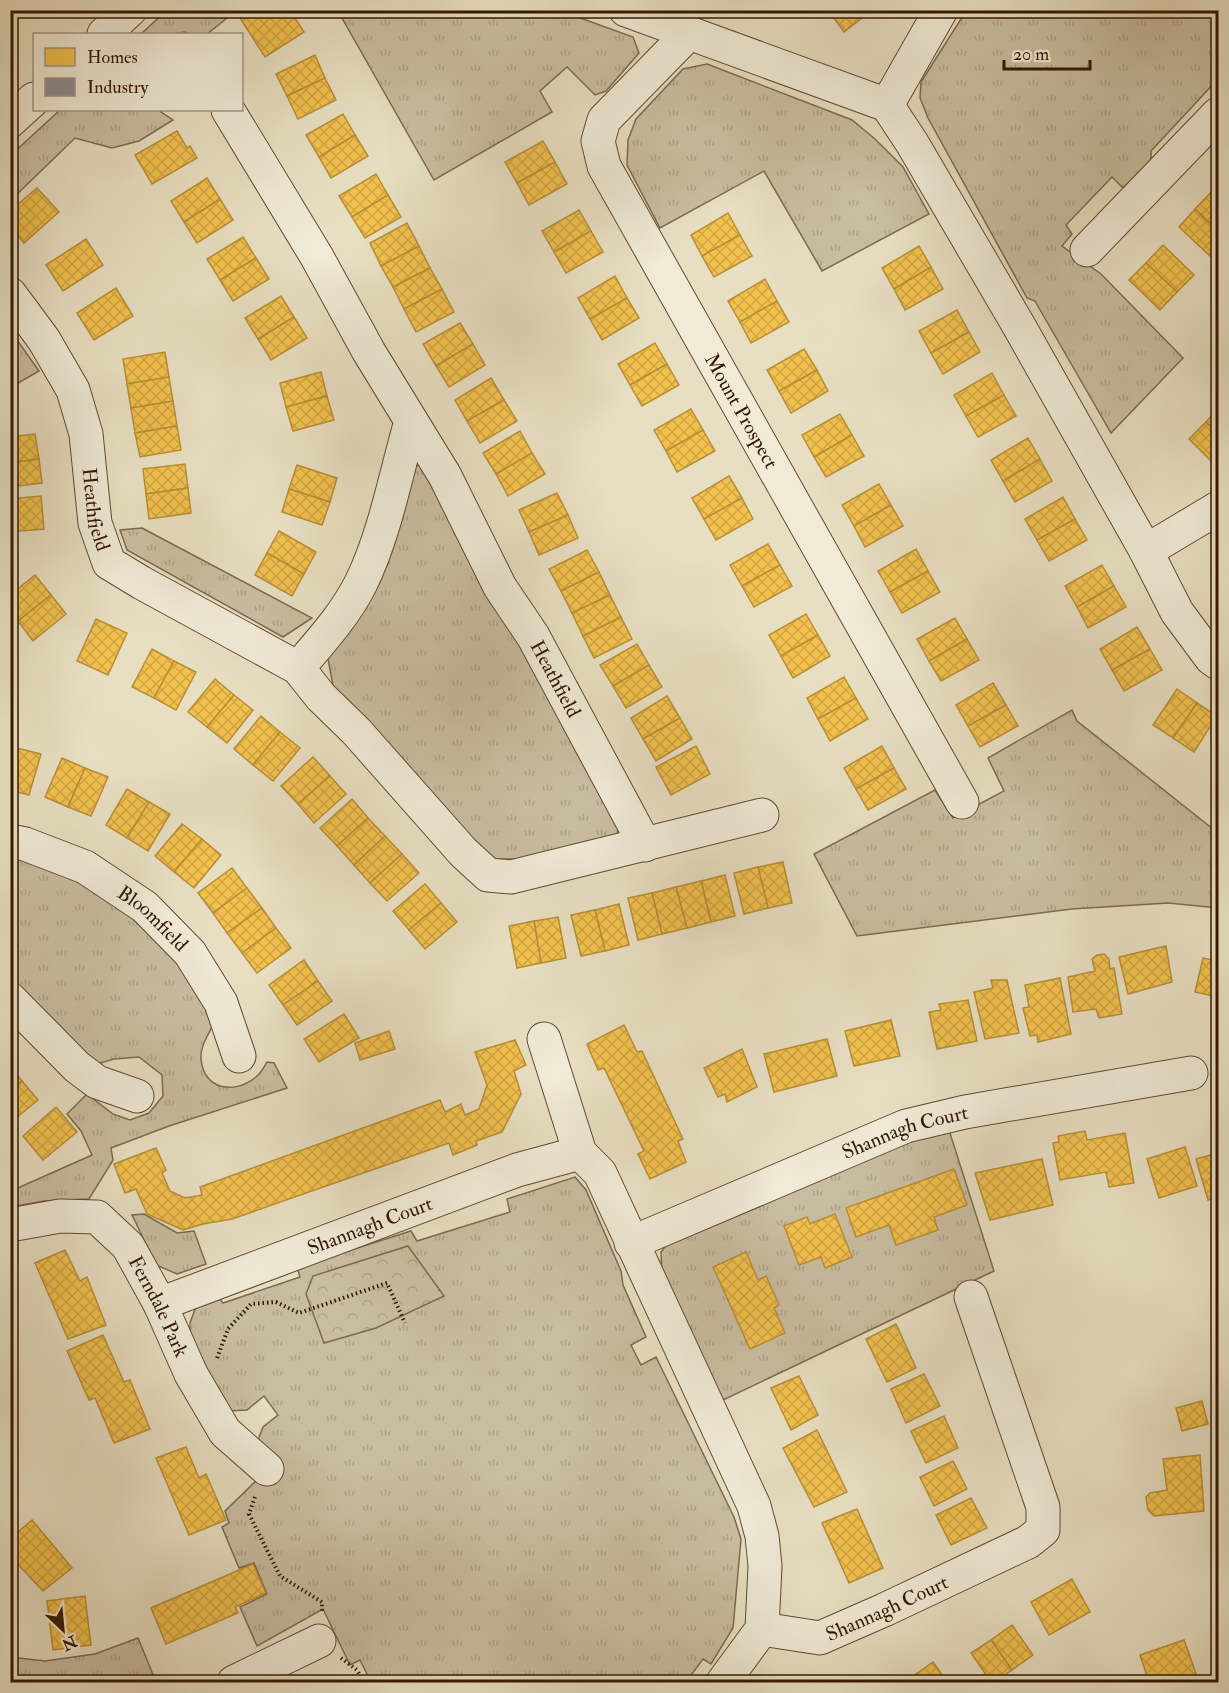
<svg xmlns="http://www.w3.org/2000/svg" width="1229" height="1693" viewBox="0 0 1229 1693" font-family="'IM FELL Double Pica',serif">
<defs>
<pattern id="grass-tufts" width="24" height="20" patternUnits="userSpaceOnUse" patternTransform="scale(1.5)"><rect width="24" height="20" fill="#c9bda1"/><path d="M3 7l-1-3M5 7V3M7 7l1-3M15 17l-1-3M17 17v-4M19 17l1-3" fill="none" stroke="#ada289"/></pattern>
<pattern id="forest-crowns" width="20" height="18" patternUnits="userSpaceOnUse" patternTransform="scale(1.5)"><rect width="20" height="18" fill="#c9bda1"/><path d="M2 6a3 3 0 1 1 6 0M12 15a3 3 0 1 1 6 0" fill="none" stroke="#ada289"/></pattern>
<pattern id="homes-cross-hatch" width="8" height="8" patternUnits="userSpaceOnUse" patternTransform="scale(1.5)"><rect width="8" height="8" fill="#f2c14e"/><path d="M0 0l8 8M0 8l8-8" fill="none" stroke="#d0a542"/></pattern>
<pattern id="industry-cross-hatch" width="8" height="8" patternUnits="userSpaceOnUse" patternTransform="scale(1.5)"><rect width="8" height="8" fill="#8d8d92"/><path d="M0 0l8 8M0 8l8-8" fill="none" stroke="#747275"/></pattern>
</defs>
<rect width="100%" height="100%" fill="#e8dfc2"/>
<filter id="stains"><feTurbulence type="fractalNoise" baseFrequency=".00333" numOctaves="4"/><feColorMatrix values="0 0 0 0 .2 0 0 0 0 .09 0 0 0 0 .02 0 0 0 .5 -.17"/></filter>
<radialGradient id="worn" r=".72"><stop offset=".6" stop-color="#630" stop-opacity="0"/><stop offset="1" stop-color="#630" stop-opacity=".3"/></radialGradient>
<g fill="url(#grass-tufts)" stroke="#7e6a51" stroke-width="1.5">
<polygon points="167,10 236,10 236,11 207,34 193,34 184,32 172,34 141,34"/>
<polygon points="338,11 561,11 633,37 639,53 606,91 595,95 567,67 540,91 552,112 434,180"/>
<polygon points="966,11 1218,11 1218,79 1151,151 1151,161 1123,188 1112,177 1066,225 1072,234 1062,246 1101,274 1183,358 1111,433 1035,301 1027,298 928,118 920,98 921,82"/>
<polygon points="707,64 852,120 875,139 903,167 929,214 822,271 764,171 660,228 627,165 628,140 636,119 683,69"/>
<polygon points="60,110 158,110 173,120 139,141 112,148 75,138 11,200 11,155"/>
<polygon points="10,330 39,371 13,386 10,382"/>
<polygon points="421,464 529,655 619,824 617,834 526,859 492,859 334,691 328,659 344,632 409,469"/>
<polygon points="142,528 312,618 283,637 127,550 120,530"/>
<polygon points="1072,710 1077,721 1218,833 1218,908 1168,903 1072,909 857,936 814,854 935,790 953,818 1004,791 988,758"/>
<path d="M11,854L90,886L125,910L176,962L198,989L214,1023C209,1033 200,1047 201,1058C203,1090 234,1095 256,1077C261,1073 264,1067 267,1062L274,1063L287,1088L169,1126L111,1148L113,1160L89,1199L44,1201L11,1207V1191L92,1155L81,1131L67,1114L87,1094L113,1114L130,1120L149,1113L163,1096L162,1075L139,1057L114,1059L94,1065L66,1038L11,978Z"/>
<polygon points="948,1127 994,1271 723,1400 662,1278 661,1252 675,1234"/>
<polygon points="575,1177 586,1190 621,1271 623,1285 646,1337 631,1345 641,1365 656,1357 734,1517 741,1539 733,1628 711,1664 703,1659 686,1682 529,1682 513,1675 490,1682 371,1682 360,1660 350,1665 323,1609 257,1646 240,1607 267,1594 254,1563 239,1568 222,1527 229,1523 225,1511 256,1481 274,1473 258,1440 263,1427 278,1415 264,1396 247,1410 228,1411 190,1340 190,1323 198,1301 215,1293 223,1303 300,1277 297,1267 411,1231 417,1241 510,1212 507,1199"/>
<polygon points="144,1214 177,1233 194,1231 206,1264 177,1274 156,1265 132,1215"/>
<polygon points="138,1638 156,1682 11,1682 11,1657 45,1661 95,1654"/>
</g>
<polygon fill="url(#forest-crowns)" stroke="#7e6a51" stroke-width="1.5" points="408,1246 444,1296 376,1328 324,1343 306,1294 313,1276"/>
<g fill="url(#homes-cross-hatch)" stroke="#b88e37" stroke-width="1.5">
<polygon points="252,10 273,10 275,14 279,10 290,10 304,32 265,57 240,18"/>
<polygon points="757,10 775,10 773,17"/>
<polygon points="828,10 858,10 863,17 844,32"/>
<polygon points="858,10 873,10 863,17"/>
<polygon points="315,55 325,78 287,96 276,74"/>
<polygon points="325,78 336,100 298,119 287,96"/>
<polygon points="343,114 355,135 319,157 306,135"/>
<polygon points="177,131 187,148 190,146 197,158 152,184 135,155"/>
<polygon points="355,135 368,156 331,178 319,157"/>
<polygon points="543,141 555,162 517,183 505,162"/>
<polygon points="555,162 567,184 529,205 517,183"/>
<polygon points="376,174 388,195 352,217 339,196"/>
<polygon points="207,178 220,199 184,222 171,201"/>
<polygon points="37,188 59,212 24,243 10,227 10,211"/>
<polygon points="1212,191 1218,197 1218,231 1195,209"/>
<polygon points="388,195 401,217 365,238 352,217"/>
<polygon points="220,199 233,220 197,243 184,222"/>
<polygon points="1195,209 1218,231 1218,247 1210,256 1179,227"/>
<polygon points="579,210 591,231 554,252 542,231"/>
<polygon points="728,213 740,235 702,256 691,235"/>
<polygon points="407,223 419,246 381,266 370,243"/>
<polygon points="591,231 603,252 566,273 554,252"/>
<polygon points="740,235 752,256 714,277 702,256"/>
<polygon points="243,237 256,258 220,280 207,259"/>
<polygon points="86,239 103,265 63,291 46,265"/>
<polygon points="1163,245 1194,275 1177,292 1146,263"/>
<polygon points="419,246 430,268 393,287 381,266"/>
<polygon points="919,246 931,267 894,289 882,268"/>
<polygon points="256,258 269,279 233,301 220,280"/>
<polygon points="1146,263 1177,292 1160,310 1129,280"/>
<polygon points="931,267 943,289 905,310 894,289"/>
<polygon points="430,268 442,289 404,309 393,287"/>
<polygon points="615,276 627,298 590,319 578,298"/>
<polygon points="765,279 777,301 740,322 728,301"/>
<polygon points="116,288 133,316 94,340 77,313"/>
<polygon points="442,289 454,312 416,332 404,309"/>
<polygon points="281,296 294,317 258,339 245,318"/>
<polygon points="627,298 639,318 602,340 590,319"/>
<polygon points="777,301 789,322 751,343 740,322"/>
<polygon points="957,310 969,332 931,353 919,331"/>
<polygon points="294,317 307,338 271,360 258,339"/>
<polygon points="460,323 473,344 436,366 423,344"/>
<polygon points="969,332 980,352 943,374 931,353"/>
<polygon points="655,343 667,364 630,385 618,364"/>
<polygon points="473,344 485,365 449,387 436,366"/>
<polygon points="804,349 817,370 779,391 767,370"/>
<polygon points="165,352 169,377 127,384 123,359"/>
<polygon points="667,364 679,385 642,406 630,385"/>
<polygon points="817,370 828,391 791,413 779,391"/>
<polygon points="321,372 327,396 286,407 280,383"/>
<polygon points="992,373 1004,395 966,416 954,395"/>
<polygon points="169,377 173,401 131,408 127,384"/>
<polygon points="491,378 504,400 467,421 455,400"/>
<polygon points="1004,395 1016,416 978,437 966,416"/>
<polygon points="327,396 334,420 293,431 286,407"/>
<polygon points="504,400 517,421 480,443 467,421"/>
<polygon points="173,401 177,426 135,433 131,408"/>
<polygon points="1218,408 1218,434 1206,422"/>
<polygon points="691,409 703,430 666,451 654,430"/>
<polygon points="840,414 852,435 814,457 802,435"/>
<polygon points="1206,422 1218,434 1218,468 1189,439"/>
<polygon points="177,426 181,450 140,457 135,433"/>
<polygon points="703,430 715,451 677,472 666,451"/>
<polygon points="520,431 532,453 496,474 483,453"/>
<polygon points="35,434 39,459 10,463 10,437"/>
<polygon points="852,435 864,456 826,477 814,457"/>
<polygon points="1028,438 1040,459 1003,481 991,460"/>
<polygon points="532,453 545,474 508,496 496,474"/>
<polygon points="39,459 42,483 10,487 10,463"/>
<polygon points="1040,459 1052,481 1015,502 1003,481"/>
<polygon points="185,464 188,488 146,494 143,469"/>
<polygon points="297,465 337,478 330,502 289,489"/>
<polygon points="729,476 742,498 704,519 692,498"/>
<polygon points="879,484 891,505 854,526 842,505"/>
<polygon points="188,488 191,513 149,519 146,494"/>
<polygon points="289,489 330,502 322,525 282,512"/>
<polygon points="557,493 568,515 529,532 519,510"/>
<polygon points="41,496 44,529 10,532 10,499"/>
<polygon points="1063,497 1075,519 1037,540 1025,519"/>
<polygon points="742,498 753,519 716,540 704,519"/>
<polygon points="891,505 903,526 865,547 854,526"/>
<polygon points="568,515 578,538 539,555 529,532"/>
<polygon points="1075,519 1087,540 1049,561 1037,540"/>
<polygon points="279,531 316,552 304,574 267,553"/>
<polygon points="768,544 780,565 742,586 730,565"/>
<polygon points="916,549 928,571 890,592 878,571"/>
<polygon points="587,550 599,572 561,591 549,569"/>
<polygon points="267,553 304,574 292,596 255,575"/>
<polygon points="780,565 792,586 754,607 742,586"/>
<polygon points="1102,565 1114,586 1077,607 1065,586"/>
<polygon points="928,571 940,592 902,613 890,592"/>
<polygon points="599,572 610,595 572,613 561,591"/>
<polygon points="35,575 51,595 18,621 10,612 10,595"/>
<polygon points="1114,586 1126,607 1088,628 1077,607"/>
<polygon points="51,595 66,614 33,641 18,621"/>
<polygon points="610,595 621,617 583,636 572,613"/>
<polygon points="806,614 818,635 781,656 769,635"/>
<polygon points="621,617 632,639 594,658 583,636"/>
<polygon points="955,618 967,639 929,661 917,639"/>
<polygon points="96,619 127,633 108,675 77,661"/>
<polygon points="1137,627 1150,649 1112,670 1100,649"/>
<polygon points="818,635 830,656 793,678 781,656"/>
<polygon points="967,639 979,660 941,681 929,661"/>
<polygon points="637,644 649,665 613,686 600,665"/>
<polygon points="152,649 174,661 154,698 132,687"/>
<polygon points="1150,649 1162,670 1124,691 1112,670"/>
<polygon points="174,661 196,672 176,710 154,698"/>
<polygon points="649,665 662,687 626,708 613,686"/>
<polygon points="844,677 856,698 818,719 807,698"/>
<polygon points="215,679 234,695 207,727 188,712"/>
<polygon points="993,683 1006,705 968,726 956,705"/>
<polygon points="1177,689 1197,703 1173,738 1153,725"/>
<polygon points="234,695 253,710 227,743 207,727"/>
<polygon points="667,696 680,718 643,739 631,718"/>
<polygon points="856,698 868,719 830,741 818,719"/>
<polygon points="1197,703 1217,716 1194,752 1173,738"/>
<polygon points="1006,705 1018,726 980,747 968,726"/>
<polygon points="261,716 280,732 253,765 234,749"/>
<polygon points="680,718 692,739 656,761 643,739"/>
<polygon points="280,732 300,748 273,781 253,765"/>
<polygon points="10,746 17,748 10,769"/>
<polygon points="696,746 710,774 671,795 656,767"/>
<polygon points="882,746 894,768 856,789 844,768"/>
<polygon points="17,748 41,754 29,795 10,790 10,769"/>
<polygon points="1218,754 1218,767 1212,763"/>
<polygon points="313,757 330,776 298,804 281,786"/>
<polygon points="62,758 85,768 68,807 45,797"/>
<polygon points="85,768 108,777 91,816 68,807"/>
<polygon points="894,768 906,789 868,810 856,789"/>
<polygon points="330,776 346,794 314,823 298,804"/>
<polygon points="127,789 149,802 127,838 106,825"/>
<polygon points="352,799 368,818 337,846 320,828"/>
<polygon points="149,802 170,814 148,851 127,838"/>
<polygon points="368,818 385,836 354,865 337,846"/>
<polygon points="182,824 202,839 174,872 155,856"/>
<polygon points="385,836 402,854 370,883 354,865"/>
<polygon points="202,839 221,855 194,888 174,872"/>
<polygon points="402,854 419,873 387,901 370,883"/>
<polygon points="783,862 792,903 768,908 758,867"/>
<polygon points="758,867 768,908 744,914 734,873"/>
<polygon points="232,868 247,888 213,913 198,893"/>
<polygon points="725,875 735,916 711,922 701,881"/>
<polygon points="701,881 711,922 687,928 676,887"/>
<polygon points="425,884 441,903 409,930 393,911"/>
<polygon points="676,887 687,928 662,934 652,893"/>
<polygon points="247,888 262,908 227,933 213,913"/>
<polygon points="652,893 662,934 638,940 628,898"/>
<polygon points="441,903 457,922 425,949 409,930"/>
<polygon points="619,904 629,945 605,951 595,910"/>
<polygon points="262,908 276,928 242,953 227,933"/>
<polygon points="595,910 605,951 581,956 571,915"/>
<polygon points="558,917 566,958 541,963 534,921"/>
<polygon points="534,921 541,963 517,968 509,926"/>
<polygon points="276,928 291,948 257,973 242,953"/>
<polygon points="1166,946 1172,982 1128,994 1119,957"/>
<polygon points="1104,954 1109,959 1110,969 1114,968 1122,1014 1099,1018 1096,1009 1073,1012 1068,977 1095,971 1092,959 1097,955"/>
<polygon points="1203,958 1218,961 1218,997 1195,992"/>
<polygon points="304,960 318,981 283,1005 269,985"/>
<polygon points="1060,978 1071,1034 1038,1042 1037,1035 1030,1036 1023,1008 1029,1007 1025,985"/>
<polygon points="991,980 1007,980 1019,1033 985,1039 974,992 993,988"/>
<polygon points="318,981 332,1001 297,1025 283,1005"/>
<polygon points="968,1000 977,1041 937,1049 929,1012 941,1010 939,1004"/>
<polygon points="344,1014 359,1038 319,1062 304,1039"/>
<polygon points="891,1020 900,1056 854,1066 845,1031"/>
<polygon points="624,1025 637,1052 642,1051 683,1139 678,1141 686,1162 650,1179 638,1154 644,1151 604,1068 598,1070 587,1044"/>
<polygon points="389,1031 395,1049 360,1060 355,1043"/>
<polygon points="827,1039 837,1076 774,1092 764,1054"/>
<polygon points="515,1040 526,1065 514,1071 521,1094 502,1132 476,1141 477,1145 453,1155 449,1143 232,1219 203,1224 183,1230 147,1214 136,1189 125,1193 114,1164 156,1148 166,1170 162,1173 170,1191 185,1198 202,1195 200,1187 440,1100 445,1112 461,1104 465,1115 479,1109 487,1085 475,1052"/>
<polygon points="742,1049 757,1087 727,1102 725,1094 718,1097 704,1068"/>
<polygon points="10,1068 22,1081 10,1091"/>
<polygon points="22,1081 38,1100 10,1123 10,1091"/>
<polygon points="56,1107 77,1132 43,1160 23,1136"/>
<polygon points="1085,1131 1087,1140 1125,1133 1134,1183 1109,1187 1106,1172 1060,1180 1053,1143 1059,1142 1058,1136"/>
<polygon points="1185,1147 1197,1186 1159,1198 1147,1159"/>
<polygon points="1218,1153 1218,1197 1208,1200 1196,1159"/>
<polygon points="1042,1159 1053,1205 990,1220 975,1173"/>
<polygon points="954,1169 967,1205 934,1217 938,1230 896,1245 889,1225 856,1237 846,1208"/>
<polygon points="835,1214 852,1257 825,1268 821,1257 799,1265 784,1226 807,1217 810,1224"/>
<polygon points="65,1250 80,1281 87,1277 106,1325 68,1339 35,1263"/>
<polygon points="746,1252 758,1280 766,1276 779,1305 774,1308 785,1333 750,1349 713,1267"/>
<polygon points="896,1324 916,1368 887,1382 866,1339"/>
<polygon points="103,1335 124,1382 130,1380 150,1429 114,1443 95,1398 89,1400 67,1351"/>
<polygon points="924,1374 940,1406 906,1423 891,1389"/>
<polygon points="799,1376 818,1415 791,1430 771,1388"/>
<polygon points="1202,1401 1208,1424 1182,1431 1176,1408"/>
<polygon points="944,1416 958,1448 926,1463 911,1431"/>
<polygon points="817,1430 847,1492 814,1507 783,1448"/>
<polygon points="186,1447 199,1478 206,1474 226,1520 189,1535 156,1458"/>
<polygon points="1200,1455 1204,1511 1154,1516 1148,1510 1146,1497 1150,1493 1167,1490 1163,1459"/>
<polygon points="953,1461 967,1489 934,1506 920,1477"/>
<polygon points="971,1498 987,1528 951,1545 936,1515"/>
<polygon points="857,1509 883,1568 849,1583 822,1523"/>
<polygon points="32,1520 72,1568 43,1591 10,1556 10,1539"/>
<polygon points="253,1564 266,1593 235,1607 238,1613 166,1644 151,1608"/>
<polygon points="1072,1579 1090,1612 1049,1635 1031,1602"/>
<polygon points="85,1596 91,1645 53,1650 47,1601"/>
<polygon points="1012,1625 1033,1655 1012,1670 991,1640"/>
<polygon points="991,1640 1012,1670 994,1682 991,1682 971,1653"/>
<polygon points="1184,1640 1199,1682 1149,1682 1140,1655"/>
<polygon points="933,1662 947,1682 916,1682 912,1677"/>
<polygon points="912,1677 916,1682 903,1682"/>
</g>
<polygon fill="url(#industry-cross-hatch)" stroke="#726a66" stroke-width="1.5" points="10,10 20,10 10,19"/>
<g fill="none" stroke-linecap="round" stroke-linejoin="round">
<defs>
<g id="minor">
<polyline points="626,10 887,105 912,143 1019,326 1146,551 1177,612 1211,658 1218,663"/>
<path id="s1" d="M689,33L604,120L598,141L604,166L962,802"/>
<polyline points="887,105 941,10"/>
<path id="s2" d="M228,110L317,257L369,352L445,476L500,587L533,636L645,845"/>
<polyline points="1087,250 1218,114"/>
<path id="s3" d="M10,294L44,340L73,390L86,434L95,523L109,563L142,583L298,668L321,697L356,731L463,852L488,875L511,877L762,815"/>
<polyline points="1146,551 1218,508"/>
<path d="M298,668C321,641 345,615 361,583C385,534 396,473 411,421"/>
<path id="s4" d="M10,841L25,844L85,867L145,907L190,953L221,1003L239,1056"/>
<polyline points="10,999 77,1067 97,1082 137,1096"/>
<polyline points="544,1039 580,1153"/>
<path id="s5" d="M10,1225L60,1216L97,1217L128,1246L160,1304L191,1374L225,1432L267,1469"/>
<path id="s6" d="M631,1243L906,1126L965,1112L1191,1073"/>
<path id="s7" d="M160,1304L517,1170L580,1153L600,1173L754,1506L762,1536L765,1566L762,1629L723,1682"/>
<path id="s8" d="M762,1629L820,1638L884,1610L1028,1542L1043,1530V1507L971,1297"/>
<polyline points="234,1682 319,1641"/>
</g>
<g id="tertiary">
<polyline points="104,34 130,10"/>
<polyline points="10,121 34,99"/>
</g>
</defs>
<use href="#minor" stroke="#604a31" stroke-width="35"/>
<use href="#tertiary" stroke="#604a31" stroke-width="35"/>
<g stroke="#321801" stroke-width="4" stroke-dasharray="1.5 3" stroke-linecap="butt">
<polyline points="217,1358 228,1329 251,1304 276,1302 299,1313 387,1283 405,1323"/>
<polyline points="255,1497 249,1514 280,1576 322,1602 322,1611"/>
<polyline points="341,1658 357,1670 364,1682"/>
</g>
<use href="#minor" stroke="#f0ead7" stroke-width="33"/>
<use href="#tertiary" stroke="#f0ead7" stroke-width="33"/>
</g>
<g text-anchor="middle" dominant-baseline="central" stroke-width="6" stroke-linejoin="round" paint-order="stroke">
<g font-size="20" fill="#321801" stroke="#f0ead7">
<text stroke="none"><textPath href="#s1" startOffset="450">Mount Prospect</textPath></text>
<text stroke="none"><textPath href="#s3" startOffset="237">Heathfield</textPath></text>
<text stroke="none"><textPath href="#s2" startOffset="657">Heathfield</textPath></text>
<text stroke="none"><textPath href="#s4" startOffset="165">Bloomfield</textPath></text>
<text stroke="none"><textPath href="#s6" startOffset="296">Shannagh Court</textPath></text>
<text stroke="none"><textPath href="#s7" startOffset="224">Shannagh Court</textPath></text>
<text stroke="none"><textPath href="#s5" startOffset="198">Ferndale Park</textPath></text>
<text stroke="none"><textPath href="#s8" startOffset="132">Shannagh Court</textPath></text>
</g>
</g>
<rect width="1229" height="1693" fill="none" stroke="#e8dfc2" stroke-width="36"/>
<rect x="12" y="12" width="1205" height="1669" fill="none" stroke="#321801" stroke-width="3"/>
<rect x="18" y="18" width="1193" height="1657" fill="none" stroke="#321801" stroke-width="1.5"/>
<rect x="33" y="33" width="210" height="78" fill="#f0ead7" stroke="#a49681" stroke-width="1.5"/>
<rect x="45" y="48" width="30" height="18" fill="#f2c14e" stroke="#a49681" stroke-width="1.5"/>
<text x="87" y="63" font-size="18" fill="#321801">Homes</text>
<rect x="45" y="78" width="30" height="18" fill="#8d8d92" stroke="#a49681" stroke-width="1.5"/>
<text x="87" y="93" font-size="18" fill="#321801">Industry</text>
<g transform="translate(63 1630) rotate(154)" stroke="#f0ead7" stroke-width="4.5" paint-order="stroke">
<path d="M0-4.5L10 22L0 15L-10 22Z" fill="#321801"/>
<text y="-9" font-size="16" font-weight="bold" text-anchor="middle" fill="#321801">N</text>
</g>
<path d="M1004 60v9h86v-9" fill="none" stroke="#321801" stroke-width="3"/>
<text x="1013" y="60" font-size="18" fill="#321801" stroke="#f0ead7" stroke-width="4.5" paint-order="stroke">20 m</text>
<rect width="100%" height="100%" filter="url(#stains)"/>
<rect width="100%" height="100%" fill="url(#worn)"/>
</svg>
